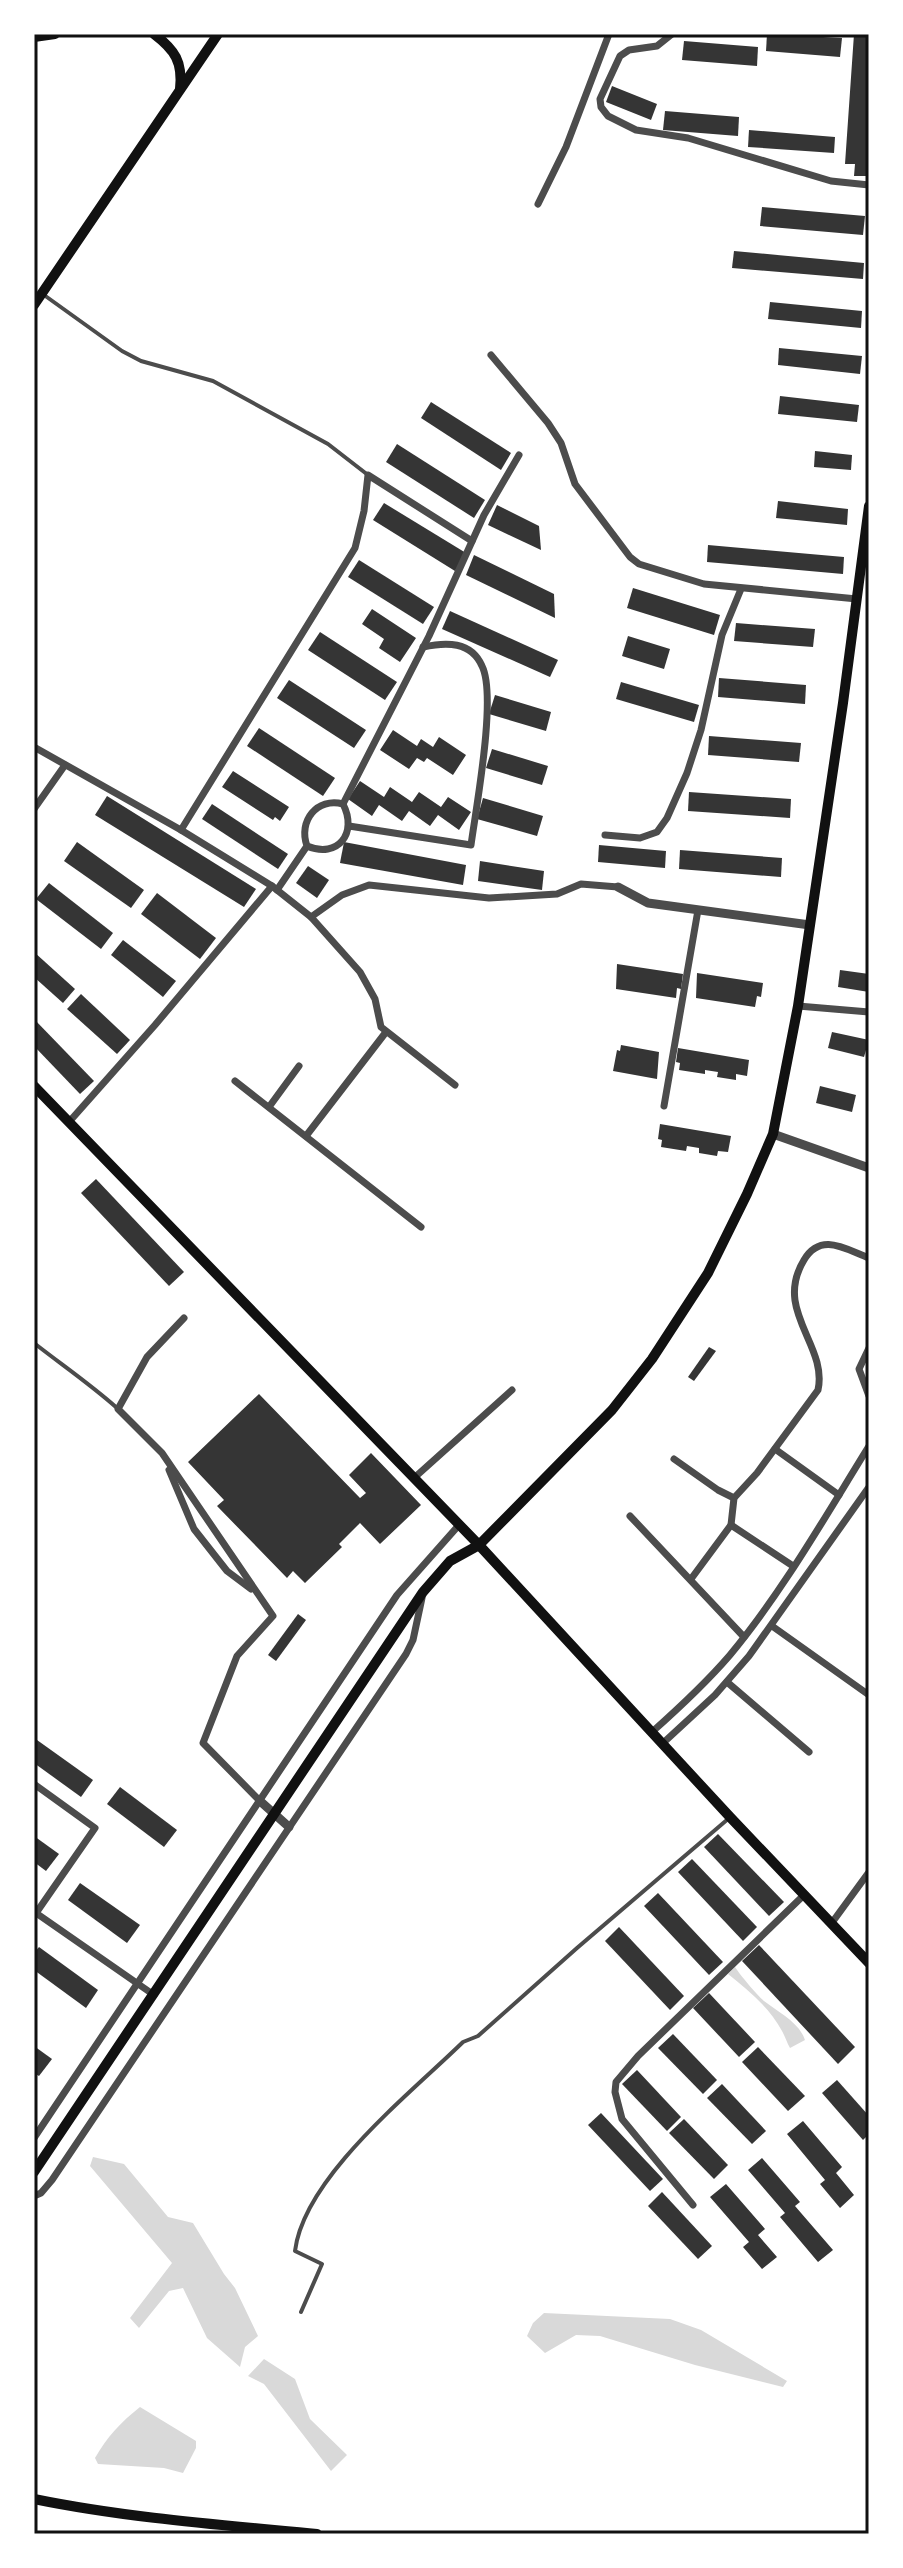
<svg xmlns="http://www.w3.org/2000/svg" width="903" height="2568" viewBox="0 0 903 2568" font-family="'PT Sans',sans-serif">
<rect width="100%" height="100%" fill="#fff"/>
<g fill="#d9d9d9">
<path d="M735,1967C741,1976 756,1994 764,2001C778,2012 799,2022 805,2040L790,2048C787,2043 785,2036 782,2031C770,2008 747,1989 728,1974Z"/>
<polygon points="93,2157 124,2164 168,2217 193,2223 224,2274 235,2288 258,2336 245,2347 240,2367 207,2338 183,2288 169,2291 139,2328 130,2318 172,2263 90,2166"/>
<polygon points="544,2313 670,2319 701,2330 787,2381 783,2387 695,2365 600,2336 576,2335 545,2353 527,2336 533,2323"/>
<polygon points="264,2359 295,2379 310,2419 347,2455 331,2471 264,2384 248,2376"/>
<path d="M140,2407L196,2441V2448L183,2473L164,2468L98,2464L95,2458C107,2437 121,2422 140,2407Z"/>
</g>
<g fill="#353535">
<polygon points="767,34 842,38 840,57 766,51"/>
<polygon points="854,34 869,34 869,132 866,176 854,176 855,164 845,164"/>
<polygon points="684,41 758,47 757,66 682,60"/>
<polygon points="612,86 657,104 651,120 606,102"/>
<polygon points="665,111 739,117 738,136 663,130"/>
<polygon points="749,130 835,137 834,153 748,147"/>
<polygon points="762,207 865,216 863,235 760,226"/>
<polygon points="734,251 864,263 863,279 732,268"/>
<polygon points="770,302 862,311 861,328 768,319"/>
<polygon points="779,348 862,356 860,374 778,365"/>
<polygon points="780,396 859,405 857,422 778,414"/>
<polygon points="431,402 511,453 501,470 421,418"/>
<polygon points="397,444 485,500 474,518 386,462"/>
<polygon points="815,451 852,455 851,470 814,467"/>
<polygon points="778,501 848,509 847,525 776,518"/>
<polygon points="384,503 466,553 455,571 373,520"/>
<polygon points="497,505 539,526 541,550 488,525"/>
<polygon points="708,545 844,557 843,574 707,562"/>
<polygon points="474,555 554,594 555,618 466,575"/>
<polygon points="359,560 434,607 423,624 348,577"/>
<polygon points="633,588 720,615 714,635 627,608"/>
<polygon points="372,609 416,638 400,662 379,648 384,639 362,624"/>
<polygon points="450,611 558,660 550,677 442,629"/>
<polygon points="736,623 815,629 813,647 734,641"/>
<polygon points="320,632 397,682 385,700 308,650"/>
<polygon points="628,636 670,649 664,669 622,656"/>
<polygon points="719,678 806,685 805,704 718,697"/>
<polygon points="289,680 366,730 354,748 277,698"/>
<polygon points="621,682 699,705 694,722 616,699"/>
<polygon points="495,695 551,712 546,731 489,714"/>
<polygon points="259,728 335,778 323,796 247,746"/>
<polygon points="393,730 417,746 421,739 433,747 439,737 466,755 453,775 427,758 424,762 417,758 409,769 380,750"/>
<polygon points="709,736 801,743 799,762 708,755"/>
<polygon points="492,749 548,766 542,785 486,768"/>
<polygon points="233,771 289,807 280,821 275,817 273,820 222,787"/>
<polygon points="360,781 384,797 390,787 412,802 419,792 441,807 448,797 471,812 459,830 438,815 430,826 409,811 402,821 379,805 372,816 348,799"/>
<polygon points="689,792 791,799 790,818 688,811"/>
<polygon points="107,796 256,889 244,907 95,815"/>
<polygon points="483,798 543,816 537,836 477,819"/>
<polygon points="212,804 288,854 278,869 202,819"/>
<polygon points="77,842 144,890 131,908 64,861"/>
<polygon points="344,842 466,865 463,885 340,863"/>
<polygon points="599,845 666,851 665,868 598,862"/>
<polygon points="680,850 782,858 781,877 679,869"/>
<polygon points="480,861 544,871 542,890 478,881"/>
<polygon points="308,866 329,880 317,898 296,883"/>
<polygon points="49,883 113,933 101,949 36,899"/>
<polygon points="157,893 216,938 200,959 141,914"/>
<polygon points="123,940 176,981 163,997 111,955"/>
<polygon points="34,952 75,989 63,1003 34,977"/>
<polygon points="617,964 683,974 681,989 677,988 676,998 616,989"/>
<polygon points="840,970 869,974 869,992 838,987"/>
<polygon points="697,973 763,983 761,997 757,996 755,1007 696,998"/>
<polygon points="81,994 130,1040 117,1054 67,1009"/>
<polygon points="34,1019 94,1081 80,1094 34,1046"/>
<polygon points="832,1032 869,1040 864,1057 828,1048"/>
<polygon points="621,1045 659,1052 657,1079 613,1071 617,1050 620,1051"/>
<polygon points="678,1048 749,1060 747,1076 736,1074 736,1080 717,1077 718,1072 705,1070 705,1074 679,1070 680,1063 676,1062"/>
<polygon points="820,1086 856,1095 852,1112 816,1103"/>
<polygon points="660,1124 731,1136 728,1152 718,1151 717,1156 699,1153 699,1148 687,1146 686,1151 661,1147 662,1140 658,1139"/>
<polygon points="96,1179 184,1272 169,1286 81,1193"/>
<polygon points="709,1347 716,1351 694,1381 688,1377"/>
<polygon points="259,1394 360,1498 366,1493 349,1475 371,1453 421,1505 380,1544 360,1523 339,1544 342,1547 305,1583 293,1571 287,1578 217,1506 224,1500 188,1462"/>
<polygon points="298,1614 306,1620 276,1661 268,1655"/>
<polygon points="37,1740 93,1780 81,1797 34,1763 34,1744"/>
<polygon points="120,1787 177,1830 164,1847 107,1804"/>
<polygon points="718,1834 784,1902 769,1916 704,1847"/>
<polygon points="34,1836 59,1854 46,1871 34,1862"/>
<polygon points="692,1859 757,1927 743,1941 678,1872"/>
<polygon points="80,1883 140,1925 127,1943 68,1900"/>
<polygon points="658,1893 723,1962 709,1975 644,1906"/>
<polygon points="619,1927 684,1996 670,2010 605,1941"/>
<polygon points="759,1945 855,2047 838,2064 742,1961"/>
<polygon points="39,1947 98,1990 86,2008 34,1970 34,1953"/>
<polygon points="709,1993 755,2042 739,2057 693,2008"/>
<polygon points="673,2034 717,2080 703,2094 658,2048"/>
<polygon points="34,2046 52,2059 39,2076 34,2073"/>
<polygon points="758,2047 805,2096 788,2111 742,2062"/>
<polygon points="637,2070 681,2117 667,2131 622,2084"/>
<polygon points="837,2080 869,2116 869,2134 863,2140 822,2093"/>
<polygon points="722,2084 766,2131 752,2144 707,2098"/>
<polygon points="601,2113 663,2179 650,2191 588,2125"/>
<polygon points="684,2119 728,2165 714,2179 669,2133"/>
<polygon points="803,2121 842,2167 836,2173 854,2195 840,2208 820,2184 825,2180 787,2134"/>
<polygon points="762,2158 800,2202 795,2206 833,2250 818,2262 780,2217 785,2213 748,2170"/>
<polygon points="726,2184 765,2229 758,2235 777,2257 762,2269 743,2247 749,2242 710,2197"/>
<polygon points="662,2192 712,2246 698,2259 648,2206"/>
</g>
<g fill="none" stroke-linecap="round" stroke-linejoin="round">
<g stroke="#4c4c4c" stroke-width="4">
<polyline points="44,295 122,351 141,361 213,381 328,444 368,475"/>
<path d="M34,1343C62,1365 90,1384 117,1408"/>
<path d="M301,2312L322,2264L295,2251C304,2177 411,2093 463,2042L478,2036L577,1948L728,1819"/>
</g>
<g stroke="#4c4c4c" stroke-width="7">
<polyline points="672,34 657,46 629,50 620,56 600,99 601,107 608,116 636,130 688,138 831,181 869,185"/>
<polyline points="538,204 566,147 609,34"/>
<polyline points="491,355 548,423 561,443 575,484 630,557 639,564 704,584 857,599"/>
<polyline points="34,747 181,830 272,886 311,917 360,972 375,999 381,1027 455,1085"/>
<polyline points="343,804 429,636 484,515 519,455"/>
<polyline points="34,809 65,765"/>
<path d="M349,826L471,845C476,808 497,696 482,666C471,641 446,642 423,647"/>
<polyline points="181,830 355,548 364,511 368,475 472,541"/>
<polyline points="605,835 640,838 657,832 667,818 687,773 701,730 722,635 741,589"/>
<path d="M277,890L307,846C338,859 358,833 343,804C317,797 298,821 307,846"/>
<polyline points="311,917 342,895 369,885 489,898 557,894 581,884 618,887"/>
<polyline points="798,1006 869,1012"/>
<polyline points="235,1081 421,1227"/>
<polyline points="664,1106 698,910"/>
<polyline points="269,1107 299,1066"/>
<polyline points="69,1122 155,1025 272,886"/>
<polyline points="306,1136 386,1032"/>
<polyline points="184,1318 147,1357 118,1409 162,1453 273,1616 237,1656 203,1743 260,1801"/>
<polyline points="869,1348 859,1369 869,1396"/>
<polyline points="775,1449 839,1495"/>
<polyline points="674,1459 718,1490 734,1498"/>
<polyline points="169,1470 194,1529 227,1571 251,1589"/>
<polyline points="414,1478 512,1390"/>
<polyline points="630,1516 744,1637"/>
<polyline points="731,1525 793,1566"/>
<path d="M691,1579L731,1525L734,1498L757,1473L818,1390C828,1345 773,1311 804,1260C821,1232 845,1249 869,1258"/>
<polyline points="772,1626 869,1695"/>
<polyline points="727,1682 809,1752"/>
<path d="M652,1732C679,1708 706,1683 730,1655C783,1591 825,1517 869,1446"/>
<polyline points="662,1744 715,1695 749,1656 869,1487"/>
<polyline points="34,1784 95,1828 34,1916"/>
<polyline points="36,1913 154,1995"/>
<polyline points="831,1924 869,1872"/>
<polyline points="34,2138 397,1595 459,1525"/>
<polyline points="34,2196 41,2193 52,2180 406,1654 413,1640 422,1598"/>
<polyline points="693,2205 622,2119 615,2092 616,2082 638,2056 804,1895"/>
</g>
<g stroke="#4c4c4c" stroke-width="9">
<polyline points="618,887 648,903 810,925"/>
<polyline points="773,1134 869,1168"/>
<polyline points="260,1801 289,1827"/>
</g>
<g stroke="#111" stroke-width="10">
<path d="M154,34C175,50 183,62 180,89"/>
<polyline points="34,37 55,34"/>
<polyline points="34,305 218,34"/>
<polyline points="34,1086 479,1545 730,1817 869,1963"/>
<polyline points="34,2172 423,1592 450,1561 479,1545 612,1410 652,1359 708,1273 747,1194 773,1134 798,1006 843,703 869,506"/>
<path d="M34,2499C127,2518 223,2525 317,2534"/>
</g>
</g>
<rect width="903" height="2568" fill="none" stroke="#ffffff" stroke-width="72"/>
<rect x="36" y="36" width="831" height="2496" fill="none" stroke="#111" stroke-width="3"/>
</svg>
